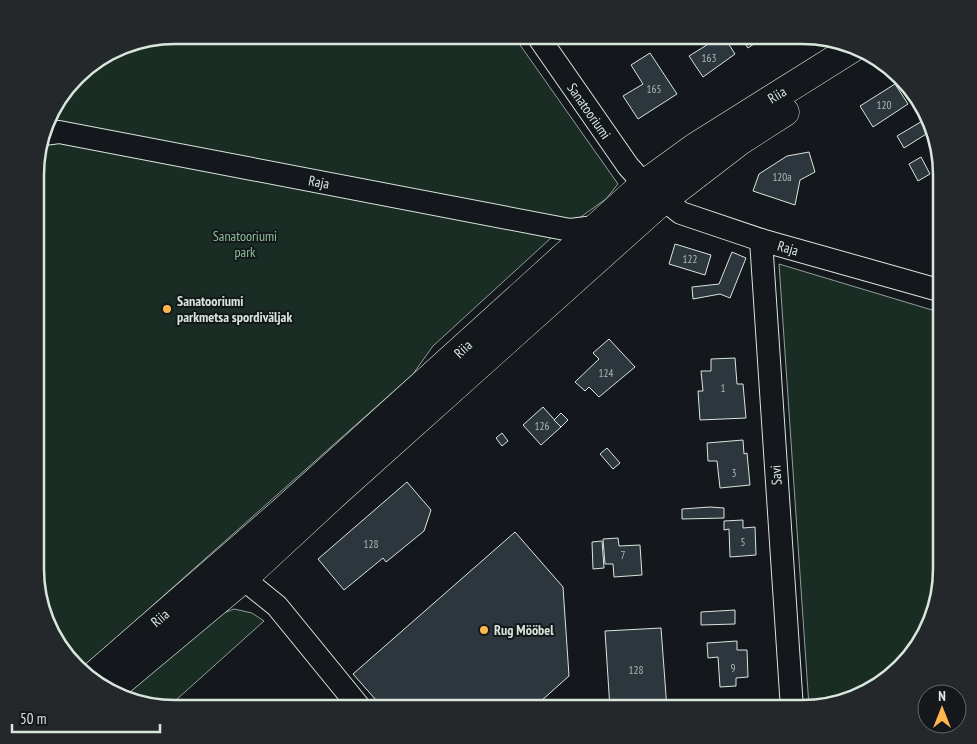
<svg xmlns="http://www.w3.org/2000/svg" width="977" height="744" viewBox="0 0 977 744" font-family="'PT Sans Narrow',sans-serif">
<rect width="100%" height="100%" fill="#14181c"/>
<g fill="#1a2d24" stroke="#939e99">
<polygon points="175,35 513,35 618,184 606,199 551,238 433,346 413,374 80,670 50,631 35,578 36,156 54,105 83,70 130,43"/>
<polygon points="779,264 942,313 942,578 931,623 907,661 864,695 809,707"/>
<polygon points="234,609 252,613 264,621 166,709 120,697 218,615"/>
</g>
<g fill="#2c363c" stroke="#d8e6dc">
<polygon points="723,35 735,54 703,77 689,56"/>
<polygon points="739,35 767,35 748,48"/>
<polygon points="650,53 677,94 638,119 623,96 643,84 631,65"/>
<polygon points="895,84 908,104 873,127 860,106"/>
<polygon points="924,120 931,131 904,148 897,136"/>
<polygon points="809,152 815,172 800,180 795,205 753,191 759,174 787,156"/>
<polygon points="921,157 930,174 918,181 909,164"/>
<polygon points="942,219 942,239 933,224"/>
<polygon points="675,244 711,255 705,275 669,264"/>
<polygon points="732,252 746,258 730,298 720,294 693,299 692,287 719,284"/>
<polygon points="609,339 635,367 599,397 589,387 585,391 575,382 599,359 593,353"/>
<polygon points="735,358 737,384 743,384 746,418 700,420 698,391 703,391 701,371 711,371 711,359"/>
<polygon points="543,407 561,427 541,445 523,425"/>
<polygon points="561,413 568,420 561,427 554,420"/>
<polygon points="502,433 508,441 502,446 496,438"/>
<polygon points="743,440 744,454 747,453 750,485 720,488 717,461 708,461 707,443"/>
<polygon points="607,448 620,463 613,469 600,454"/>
<polygon points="407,482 431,510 424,531 386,562 383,558 344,590 318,559"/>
<polygon points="710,507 724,508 724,518 682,519 682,509"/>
<polygon points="743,520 743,528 755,527 756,555 730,557 729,529 724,530 724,521"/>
<polygon points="515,532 563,587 569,676 532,709 384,709 353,674"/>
<polygon points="618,538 619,546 640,545 642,575 614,577 613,564 605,564 603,539"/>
<polygon points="602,541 604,568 593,569 592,542"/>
<polygon points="735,610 735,624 701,625 701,612"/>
<polygon points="661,628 667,709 610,709 605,631"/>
<polygon points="737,641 737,650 747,650 748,677 736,678 736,686 720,687 718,657 708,658 707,643"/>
</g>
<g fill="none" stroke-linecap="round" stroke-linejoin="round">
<defs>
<g id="minor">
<polyline points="537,35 628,166 644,184 681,213 761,240 942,291"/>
<polyline points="44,134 59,132 570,230 595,227"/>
<polyline points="761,240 792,709"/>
<polyline points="230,568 277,606 361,709"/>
</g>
<g id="highway">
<polyline points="90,679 283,511 644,184 695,147 856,46"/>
<polyline points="109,691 243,579 337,492 662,201 740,141 785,112"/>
</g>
</defs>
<use href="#minor" stroke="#d8e6dc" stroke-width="24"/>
<use href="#highway" stroke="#d8e6dc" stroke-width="29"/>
<use href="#minor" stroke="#14181c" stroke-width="22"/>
<use href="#highway" stroke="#14181c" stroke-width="28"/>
</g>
<g fill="#ffb74d" stroke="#14181c" stroke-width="2">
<circle cx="167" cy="309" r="5"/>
<circle cx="484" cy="630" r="5"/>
</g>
<g text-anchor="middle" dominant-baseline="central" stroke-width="4" stroke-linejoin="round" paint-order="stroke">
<g font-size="11" fill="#adbab4">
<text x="709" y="58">163</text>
<text x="654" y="89">165</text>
<text x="884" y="105">120</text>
<text x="782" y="177">120a</text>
<text x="690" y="259">122</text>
<text x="606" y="373">124</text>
<text x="723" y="388">1</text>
<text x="542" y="426">126</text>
<text x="734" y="473">3</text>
<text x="743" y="542">5</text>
<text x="371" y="544">128</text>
<text x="623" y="555">7</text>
<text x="733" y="668">9</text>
<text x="636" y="670">128</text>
</g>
<g font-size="14" fill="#d8e6dc" stroke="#14181c">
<text transform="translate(777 95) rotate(-32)">Riia</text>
<text transform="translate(589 111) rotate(55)">Sanatooriumi</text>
<text transform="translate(319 182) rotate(11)">Raja</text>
<text transform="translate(788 248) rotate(16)">Raja</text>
<text transform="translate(463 349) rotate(-43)">Riia</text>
<text transform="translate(776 475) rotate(-94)">Savi</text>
<text transform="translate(160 618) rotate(-41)">Riia</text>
</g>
<g font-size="14" fill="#8ac095" stroke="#14181c">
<text x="245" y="236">Sanatooriumi<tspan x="245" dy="16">park</tspan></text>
</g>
<g font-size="14" font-weight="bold" fill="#d8e6dc" stroke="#14181c" text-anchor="start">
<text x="177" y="301">Sanatooriumi<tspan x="177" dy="16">parkmetsa spordiväljak</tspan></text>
<text x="494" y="630">Rug Mööbel</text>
</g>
</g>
<path d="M0 0H977V744H0ZM175 44H802A131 131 0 0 1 933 175V569A131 131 0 0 1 802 700H175A131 131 0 0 1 44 569V175A131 131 0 0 1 175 44Z" fill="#24282b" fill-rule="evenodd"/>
<path fill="none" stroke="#d8e6dc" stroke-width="2.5" d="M175 44H802A131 131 0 0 1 933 175V569A131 131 0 0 1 802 700H175A131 131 0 0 1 44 569V175A131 131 0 0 1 175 44Z"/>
<g transform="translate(942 709)"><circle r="24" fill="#14181c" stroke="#626a69"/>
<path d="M0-4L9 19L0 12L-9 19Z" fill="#ffb74d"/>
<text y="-8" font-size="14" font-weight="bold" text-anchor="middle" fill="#d8e6dc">N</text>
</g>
<path d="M12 724v8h148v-8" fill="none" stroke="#d8e6dc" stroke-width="2.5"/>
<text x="20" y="724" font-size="15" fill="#d8e6dc" stroke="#14181c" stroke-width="4" paint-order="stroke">50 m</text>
</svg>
